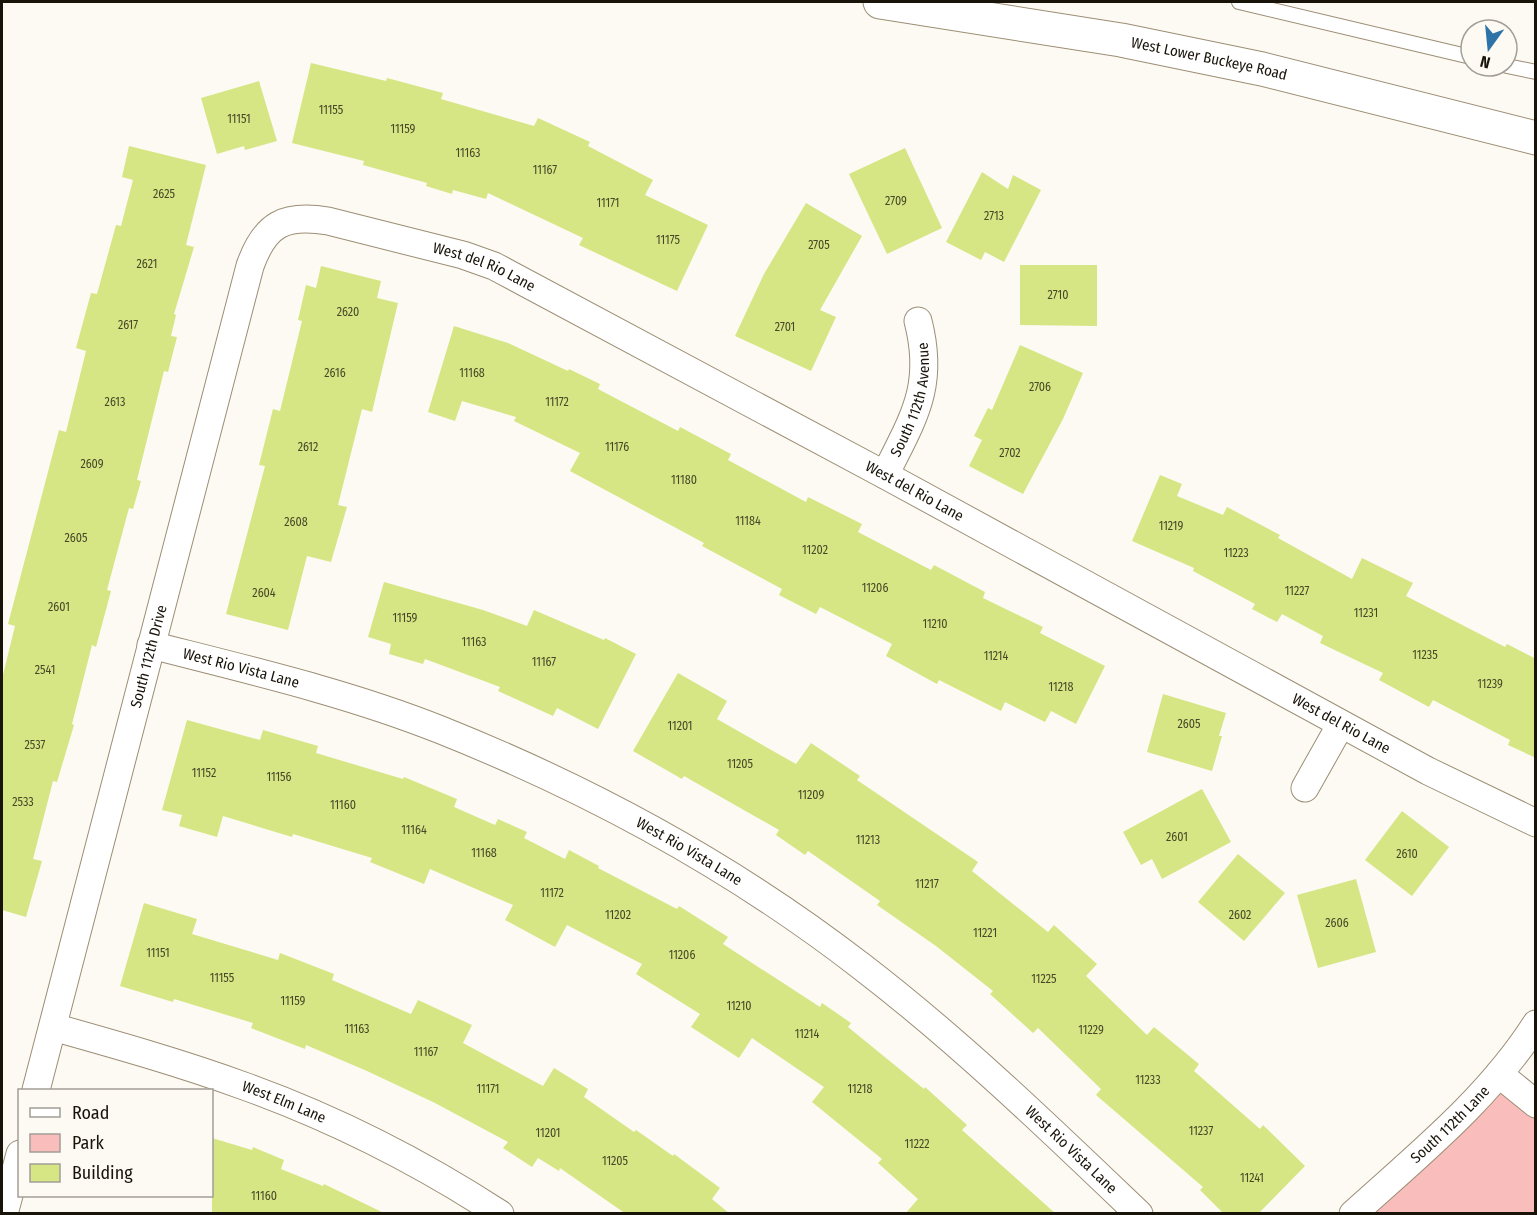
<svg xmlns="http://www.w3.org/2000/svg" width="1537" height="1215" viewBox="0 0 1537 1215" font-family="'Fira Sans Condensed',sans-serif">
<rect width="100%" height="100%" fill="#fdfaf4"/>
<polygon fill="#f9bdbc" points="1499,1074 1535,1104 1535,1213 1353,1214"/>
<g fill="#d6e684">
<polygon points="311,63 386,81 387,78 443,93 441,99 534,126 538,118 590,142 588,146 653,180 645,195 708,225 677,291 579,245 583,238 488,193 486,199 453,190 452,194 426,186 427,183 363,165 364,161 292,143"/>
<polygon points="259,81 277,141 245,150 244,146 217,154 201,98"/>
<polygon points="129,146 206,165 186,245 194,247 174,314 176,315 171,336 177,337 168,372 164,371 137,480 141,481 133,509 129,508 107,590 111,591 96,647 92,645 72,724 74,725 57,782 53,781 33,859 42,861 26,917 2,910 2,679 15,626 8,624 59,430 66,432 86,351 76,348 91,293 97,294 116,225 121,226 133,180 122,177"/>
<polygon points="905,148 942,228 887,254 849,174"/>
<polygon points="982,172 1008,189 1013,175 1041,190 1004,262 985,252 981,260 946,242"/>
<polygon points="806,203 862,236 820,310 836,317 811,371 735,336 764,274"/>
<polygon points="1020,265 1097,265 1097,326 1020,325"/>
<polygon points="321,266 381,281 377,298 398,303 372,412 362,409 338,505 347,507 331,562 307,556 288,630 226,614 265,466 259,465 273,409 280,411 302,321 298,320 306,285 316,288"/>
<polygon points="454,326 508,343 568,371 569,369 600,384 598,389 678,431 680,427 731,454 728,460 806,502 808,497 862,524 858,532 931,570 934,565 985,592 983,598 1043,627 1040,633 1105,666 1076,724 1051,711 1045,722 1005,702 1001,711 939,680 937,684 886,656 892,644 820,607 816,614 779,595 782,589 702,546 704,543 570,471 580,453 514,421 516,417 462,401 455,421 428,412"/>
<polygon points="1020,345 1083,373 1063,419 1023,494 969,466 982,440 974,436 988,408 992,410"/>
<polygon points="1160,475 1182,484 1177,496 1223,515 1227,507 1280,535 1278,538 1352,579 1362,558 1413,583 1406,596 1505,647 1507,644 1536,659 1536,758 1508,745 1510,740 1433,700 1429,707 1379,680 1383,673 1320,643 1323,636 1282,614 1277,622 1252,609 1255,604 1193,571 1194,568 1132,541"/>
<polygon points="384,582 483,610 527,626 534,610 604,640 605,638 636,654 598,729 557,708 553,716 498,691 500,687 425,659 423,664 389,654 391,644 368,637"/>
<polygon points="678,673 727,701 717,719 796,764 811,743 860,776 857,780 978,862 972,871 1048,932 1054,925 1097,964 1086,976 1147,1035 1154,1027 1199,1064 1194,1071 1260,1129 1263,1125 1305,1166 1258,1214 1224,1214 1200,1190 1203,1187 1096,1095 1101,1089 1038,1028 1033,1033 990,994 993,991 936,946 877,905 880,901 808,851 805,855 776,835 779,830 684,776 682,779 633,751"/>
<polygon points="1163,694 1226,713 1219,736 1222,736 1212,771 1147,752"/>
<polygon points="187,720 260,740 263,730 318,746 316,753 403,779 404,777 457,799 454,807 495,825 498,819 527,832 524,838 565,859 569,850 599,866 598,868 677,909 679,906 728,937 723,944 820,1007 822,1003 851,1023 848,1027 924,1089 925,1087 967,1125 962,1130 1056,1214 905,1214 918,1199 878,1163 882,1159 812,1102 824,1087 752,1038 739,1058 691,1027 700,1014 636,974 642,964 567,925 555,947 505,920 513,905 430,869 424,884 370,862 372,858 293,834 292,837 223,816 217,837 179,826 182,815 162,810"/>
<polygon points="1202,789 1231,842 1162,879 1152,859 1141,865 1123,832"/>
<polygon points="1402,811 1449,847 1412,896 1365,860"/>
<polygon points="1238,854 1285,893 1244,941 1198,902"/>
<polygon points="1356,879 1376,952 1318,968 1297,895"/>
<polygon points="144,903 197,919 192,934 278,960 280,953 334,974 332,980 411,1014 418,1000 472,1025 463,1043 543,1086 554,1068 588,1089 584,1097 634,1132 636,1130 673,1156 674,1154 720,1188 712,1199 730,1214 626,1214 560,1168 559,1171 538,1158 532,1167 503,1148 508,1142 435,1103 367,1071 306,1045 305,1049 251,1028 253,1023 174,999 173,1002 120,986"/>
<polygon points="212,1138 252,1150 253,1147 284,1160 281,1169 323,1186 324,1184 386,1214 212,1214"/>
</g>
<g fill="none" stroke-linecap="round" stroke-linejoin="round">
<defs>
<g id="service">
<polyline points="1239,2 1471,57"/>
<polyline points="1507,66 1536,72"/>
</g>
<g id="minor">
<path id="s1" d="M885,475C913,418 935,387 918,321"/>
<path id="s2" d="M151,645C249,670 348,693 441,730C591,790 733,867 861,966C960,1042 1049,1128 1139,1214"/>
<polyline points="1305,788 1341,724"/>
<path id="s3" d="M53,1027C117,1045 181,1063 244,1086C333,1118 420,1162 500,1214"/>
<polyline points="1499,1074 1536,1104"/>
<path id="s4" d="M36,1090L250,266C265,224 284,214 328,221L463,255L494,266L885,475L1428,771L1536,823"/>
<polyline points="4,1214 20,1154"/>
<path id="s5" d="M1353,1214C1418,1155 1488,1099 1536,1024"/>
</g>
<g id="secondary">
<path id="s6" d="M880,2L1121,40L1262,69L1536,138"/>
</g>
</defs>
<use href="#service" stroke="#9c8e74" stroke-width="16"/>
<use href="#minor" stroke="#9c8e74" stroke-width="29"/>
<use href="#secondary" stroke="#9c8e74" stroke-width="35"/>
<use href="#service" stroke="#fff" stroke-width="14"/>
<use href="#minor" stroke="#fff" stroke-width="27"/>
<use href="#secondary" stroke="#fff" stroke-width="33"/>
</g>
<g text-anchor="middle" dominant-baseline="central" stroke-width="6" stroke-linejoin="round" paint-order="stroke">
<g font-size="12" fill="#484828">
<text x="331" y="110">11155</text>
<text x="239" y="119">11151</text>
<text x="403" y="129">11159</text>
<text x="468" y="153">11163</text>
<text x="545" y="170">11167</text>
<text x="164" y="194">2625</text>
<text x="896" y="201">2709</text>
<text x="608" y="203">11171</text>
<text x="994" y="216">2713</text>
<text x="668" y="240">11175</text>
<text x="819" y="245">2705</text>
<text x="147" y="264">2621</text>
<text x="1058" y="295">2710</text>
<text x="348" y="312">2620</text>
<text x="128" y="325">2617</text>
<text x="785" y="327">2701</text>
<text x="335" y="373">2616</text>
<text x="472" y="373">11168</text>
<text x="1040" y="387">2706</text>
<text x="115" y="402">2613</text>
<text x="557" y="402">11172</text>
<text x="308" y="447">2612</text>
<text x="617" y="447">11176</text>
<text x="1010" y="453">2702</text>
<text x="92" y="464">2609</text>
<text x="684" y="480">11180</text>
<text x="748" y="521">11184</text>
<text x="296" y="522">2608</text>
<text x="1171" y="526">11219</text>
<text x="76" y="538">2605</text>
<text x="815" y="550">11202</text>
<text x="1236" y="553">11223</text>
<text x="875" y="588">11206</text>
<text x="1297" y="591">11227</text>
<text x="264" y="593">2604</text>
<text x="59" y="607">2601</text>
<text x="1366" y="613">11231</text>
<text x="405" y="618">11159</text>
<text x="935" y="624">11210</text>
<text x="474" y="642">11163</text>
<text x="1425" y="655">11235</text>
<text x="996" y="656">11214</text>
<text x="544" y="662">11167</text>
<text x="45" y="670">2541</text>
<text x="1490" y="684">11239</text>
<text x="1061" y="687">11218</text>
<text x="1189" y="724">2605</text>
<text x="680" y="726">11201</text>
<text x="35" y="745">2537</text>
<text x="740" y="764">11205</text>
<text x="204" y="773">11152</text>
<text x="279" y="777">11156</text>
<text x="811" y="795">11209</text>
<text x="23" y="802">2533</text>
<text x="343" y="805">11160</text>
<text x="414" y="830">11164</text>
<text x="1177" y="837">2601</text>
<text x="868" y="840">11213</text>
<text x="484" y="853">11168</text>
<text x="1407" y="854">2610</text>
<text x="927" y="884">11217</text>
<text x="552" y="893">11172</text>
<text x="618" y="915">11202</text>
<text x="1240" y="915">2602</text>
<text x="1337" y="923">2606</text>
<text x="985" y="933">11221</text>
<text x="158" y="953">11151</text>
<text x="682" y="955">11206</text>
<text x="222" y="978">11155</text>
<text x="1044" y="979">11225</text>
<text x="293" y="1001">11159</text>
<text x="739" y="1006">11210</text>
<text x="357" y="1029">11163</text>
<text x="1091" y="1030">11229</text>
<text x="807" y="1034">11214</text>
<text x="426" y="1052">11167</text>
<text x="1148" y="1080">11233</text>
<text x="488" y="1089">11171</text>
<text x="860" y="1089">11218</text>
<text x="1201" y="1131">11237</text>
<text x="548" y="1133">11201</text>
<text x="917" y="1144">11222</text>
<text x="615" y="1161">11205</text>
<text x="1252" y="1178">11241</text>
<text x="264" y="1196">11160</text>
</g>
<g font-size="15" fill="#19140a" stroke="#fdfaf4">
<text stroke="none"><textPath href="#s6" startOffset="334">West Lower Buckeye Road</textPath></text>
<text stroke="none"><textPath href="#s4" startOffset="1116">West del Rio Lane</textPath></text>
<text stroke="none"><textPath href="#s1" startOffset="81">South 112th Avenue</textPath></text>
<text stroke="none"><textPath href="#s4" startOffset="1602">West del Rio Lane</textPath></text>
<text stroke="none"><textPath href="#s4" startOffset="448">South 112th Drive</textPath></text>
<text stroke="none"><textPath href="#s2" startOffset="93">West Rio Vista Lane</textPath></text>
<text stroke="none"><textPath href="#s4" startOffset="2088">West del Rio Lane</textPath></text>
<text stroke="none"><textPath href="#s2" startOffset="579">West Rio Vista Lane</textPath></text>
<text stroke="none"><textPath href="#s3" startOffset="243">West Elm Lane</textPath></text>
<text stroke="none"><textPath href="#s5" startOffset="132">South 112th Lane</textPath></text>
<text stroke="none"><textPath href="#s2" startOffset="1065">West Rio Vista Lane</textPath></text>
</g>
</g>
<rect width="1537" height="1215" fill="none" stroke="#19140a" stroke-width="6"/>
<rect x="18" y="1089" width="195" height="108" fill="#fdfaf4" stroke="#a29e96" stroke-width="1.5"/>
<rect x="30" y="1108" width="30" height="9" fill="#ffffff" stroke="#a29e96" stroke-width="1.5"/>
<text x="72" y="1119" font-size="18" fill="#19140a">Road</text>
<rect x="30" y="1134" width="30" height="18" fill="#f9bdbc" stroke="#a29e96" stroke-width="1.5"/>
<text x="72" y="1149" font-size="18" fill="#19140a">Park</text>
<rect x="30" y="1164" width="30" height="18" fill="#d6e684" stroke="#a29e96" stroke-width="1.5"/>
<text x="72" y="1179" font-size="18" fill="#19140a">Building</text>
<g transform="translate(1489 48) rotate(195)"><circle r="28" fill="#fdfaf4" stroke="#a29e96" stroke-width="1.5"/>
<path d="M0-4.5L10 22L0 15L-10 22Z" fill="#2d73a8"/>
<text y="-9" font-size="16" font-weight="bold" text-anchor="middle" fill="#19140a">N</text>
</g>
</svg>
